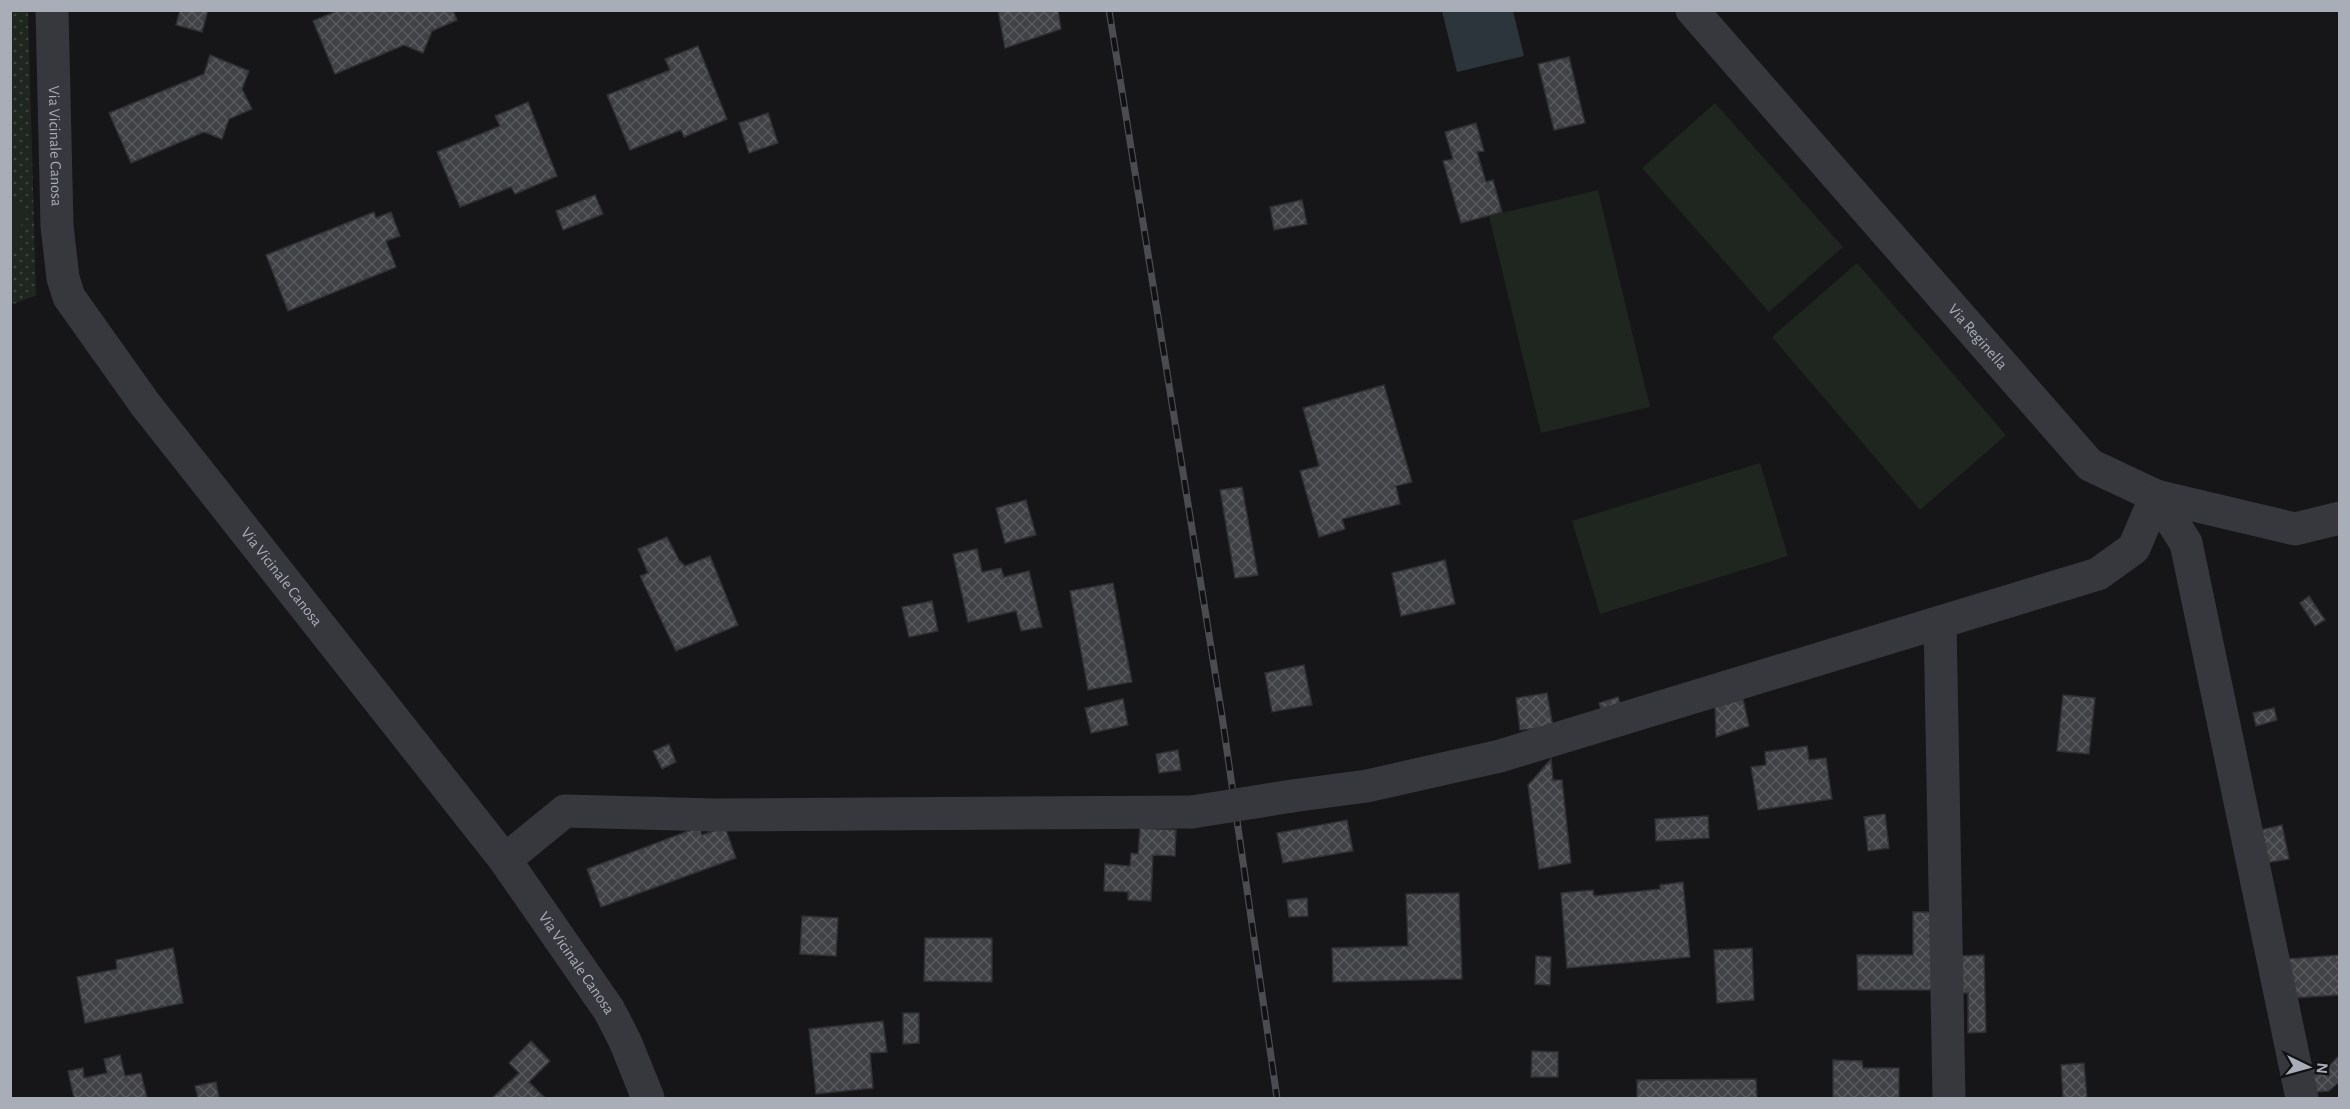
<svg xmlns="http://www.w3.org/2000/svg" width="2350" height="1109" viewBox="0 0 2350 1109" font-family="'Alegreya Sans',sans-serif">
<defs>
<pattern id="grass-dots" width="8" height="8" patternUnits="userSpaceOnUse" patternTransform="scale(1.5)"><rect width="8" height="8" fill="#1e261f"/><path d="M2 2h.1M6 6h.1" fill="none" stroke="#3c433d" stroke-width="1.8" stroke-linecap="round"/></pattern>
<pattern id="building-cross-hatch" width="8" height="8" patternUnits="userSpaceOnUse" patternTransform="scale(1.5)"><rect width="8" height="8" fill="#404145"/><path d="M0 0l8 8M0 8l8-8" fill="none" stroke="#595a5e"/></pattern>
</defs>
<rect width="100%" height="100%" fill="#161618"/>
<polygon fill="url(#grass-dots)" points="11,11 28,11 36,295 11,305"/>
<g fill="#1e261f">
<polygon points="1715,103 1843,247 1769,312 1642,168"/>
<polygon points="1598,190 1650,407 1541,433 1489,216"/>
<polygon points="11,204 26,208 11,263 10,204"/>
<polygon points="1857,263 2006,435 1920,510 1772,337"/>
<polygon points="1760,463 1788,556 1600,614 1572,521"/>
</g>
<polygon fill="#2c353c" points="1442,11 1513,11 1524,56 1457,72"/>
<g fill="url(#building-cross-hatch)" stroke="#303034" stroke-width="1.5">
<polygon points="180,10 208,10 202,32 176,25"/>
<polygon points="339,10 453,10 457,20 432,31 423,53 404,45 335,74 313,21"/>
<polygon points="998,10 1058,10 1061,29 1005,48"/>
<polygon points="698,46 727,119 684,137 681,130 630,150 607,95 670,70 665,59"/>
<polygon points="210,55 249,71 242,89 252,109 229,119 222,139 204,132 131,163 109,113 204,74"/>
<polygon points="1569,57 1585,123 1554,130 1538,64"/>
<polygon points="528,102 557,176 515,194 511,187 460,207 437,152 500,126 495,116"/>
<polygon points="768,113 778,143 749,153 739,123"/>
<polygon points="1476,123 1484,151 1477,152 1486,182 1493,180 1502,212 1461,223 1443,161 1453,159 1445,132"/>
<polygon points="595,195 603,214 563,230 556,211"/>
<polygon points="1302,200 1307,224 1274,230 1270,207"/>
<polygon points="374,212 376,218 391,212 400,236 386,241 396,267 288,311 266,255"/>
<polygon points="1384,385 1412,482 1396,486 1400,504 1342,519 1345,529 1319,537 1300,471 1319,466 1303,408"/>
<polygon points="1242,487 1258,575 1235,578 1220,490"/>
<polygon points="1026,500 1036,535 1005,543 996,508"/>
<polygon points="667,537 679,560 685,566 710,556 738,625 676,651 640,576 648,573 638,549"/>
<polygon points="977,549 982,572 1001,568 1004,577 1029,571 1042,627 1021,631 1016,611 968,622 953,554"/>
<polygon points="1445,560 1455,604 1401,616 1392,573"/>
<polygon points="1113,583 1132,682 1088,690 1070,591"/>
<polygon points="2309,596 2325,620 2315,626 2300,603"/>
<polygon points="932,601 938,631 909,637 902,607"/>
<polygon points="1304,665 1312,705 1272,712 1265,673"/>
<polygon points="1547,693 1553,727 1520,730 1516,698"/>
<polygon points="2063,695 2095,698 2089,754 2057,751"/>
<polygon points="1618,697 1623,712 1604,718 1599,703"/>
<polygon points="1123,699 1128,725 1091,733 1085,708"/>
<polygon points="1743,699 1749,726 1716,737 1715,707"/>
<polygon points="2274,708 2277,720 2256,726 2253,713"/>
<polygon points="669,744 676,762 662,769 653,751"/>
<polygon points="1807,746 1809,760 1826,758 1832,799 1758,810 1751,767 1766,765 1765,752"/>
<polygon points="1178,750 1181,770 1159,773 1156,754"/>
<polygon points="1551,759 1553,780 1562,780 1571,863 1539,869 1528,785"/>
<polygon points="1885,814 1889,848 1868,851 1864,817"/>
<polygon points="1708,816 1709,838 1656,841 1655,819"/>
<polygon points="1347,820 1353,851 1283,863 1277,833"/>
<polygon points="2282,825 2289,859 2265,863 2256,831"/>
<polygon points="699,827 702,835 725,827 736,858 601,907 587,869"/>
<polygon points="1140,828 1176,830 1175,856 1153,855 1151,901 1128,900 1128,892 1104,891 1105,864 1130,866 1131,853 1138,854"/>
<polygon points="1683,882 1690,957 1567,968 1561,893 1593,890 1594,896 1660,889 1660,885"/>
<polygon points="1459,893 1462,979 1333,982 1332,948 1408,946 1406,894"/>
<polygon points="1307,898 1308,916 1289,917 1287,900"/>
<polygon points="1913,912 1934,912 1933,990 1858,990 1857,955 1913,955"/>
<polygon points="802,916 838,918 836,956 800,954"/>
<polygon points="925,938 992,938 992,982 924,981"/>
<polygon points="173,948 183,1003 85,1023 77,977 117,969 116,960"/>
<polygon points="1752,948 1754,1000 1717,1003 1714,950"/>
<polygon points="1984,955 1986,1032 1968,1033 1968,993 1959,993 1958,956"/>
<polygon points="2340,955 2340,995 2293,998 2285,959"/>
<polygon points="1536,956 1551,957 1550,985 1535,984"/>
<polygon points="903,1013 919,1013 919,1043 903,1044"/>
<polygon points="883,1021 887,1052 870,1053 873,1088 816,1094 809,1029"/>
<polygon points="531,1041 550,1061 529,1082 545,1098 492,1098 519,1073 509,1063"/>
<polygon points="1532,1051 1558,1052 1558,1077 1531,1077"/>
<polygon points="120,1055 125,1076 141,1073 147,1098 74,1098 68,1071 83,1068 84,1078 107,1073 104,1059"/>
<polygon points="2340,1055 2340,1081 2329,1091 2315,1092 2312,1069 2329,1066"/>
<polygon points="1833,1060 1862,1061 1863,1068 1899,1068 1899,1098 1833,1098"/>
<polygon points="2084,1063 2087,1098 2063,1098 2061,1065"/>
<polygon points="1756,1079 1757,1098 1637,1098 1637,1080"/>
<polygon points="216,1082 219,1098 198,1098 195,1086"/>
</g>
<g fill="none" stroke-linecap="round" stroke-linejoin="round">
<g stroke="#37383d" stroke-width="33">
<path id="s1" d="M52,10L57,226L63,278L69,297L145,404L505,860L609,1010L625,1041L648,1098"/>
<path id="s2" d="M1692,10L2090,465L2156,496L2295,529L2340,518"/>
<polyline points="2156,496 2186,543 2302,1098"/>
<polyline points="1940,622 1949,1098"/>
<polyline points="1292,796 1367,786 1500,756 2098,574 2134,548 2156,496"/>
<polyline points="505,860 565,811 715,815 1192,812"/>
</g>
<defs>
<polyline id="rail" points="1109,10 1222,716 1277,1098"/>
</defs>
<use href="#rail" stroke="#4a4c52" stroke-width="7"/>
<use href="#rail" stroke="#111113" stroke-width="4.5" stroke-dasharray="14" stroke-linecap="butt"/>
<polyline stroke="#37383d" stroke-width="33" points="1192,812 1292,796"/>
</g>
<g text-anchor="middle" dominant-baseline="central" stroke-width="4.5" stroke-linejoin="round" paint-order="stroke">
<g font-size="16" fill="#a8adb8" stroke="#111113">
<text stroke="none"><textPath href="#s1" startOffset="136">Via Vicinale Canosa</textPath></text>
<text stroke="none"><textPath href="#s2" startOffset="434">Via Reginella</textPath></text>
<text stroke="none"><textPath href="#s1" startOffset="640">Via Vicinale Canosa</textPath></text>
<text stroke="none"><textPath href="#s1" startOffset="1126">Via Vicinale Canosa</textPath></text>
</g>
</g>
<rect width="2350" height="1109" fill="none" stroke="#a8adb8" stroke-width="24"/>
<g transform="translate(2308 1067) rotate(95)" stroke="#111113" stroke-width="4.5" paint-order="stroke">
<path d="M0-4.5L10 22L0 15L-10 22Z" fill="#a8adb8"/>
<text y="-9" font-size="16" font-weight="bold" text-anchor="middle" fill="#a8adb8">N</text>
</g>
</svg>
